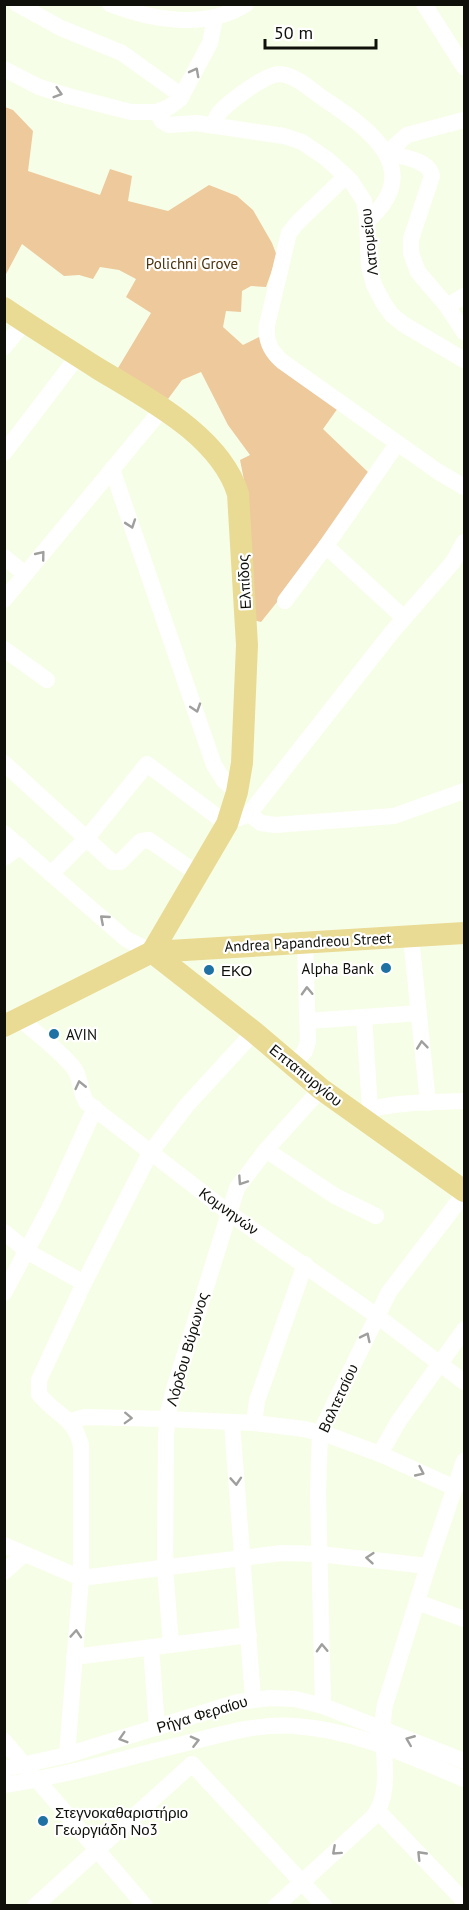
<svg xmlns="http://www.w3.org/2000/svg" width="469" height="1910" viewBox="0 0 469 1910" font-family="'PT Sans',sans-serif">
<rect width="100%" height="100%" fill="#f7fee8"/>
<polygon fill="#edc99c" points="5,107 13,110 33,131 28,171 100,195 110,169 132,176 128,201 168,211 209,185 237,196 253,210 272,243 277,256 266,287 251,286 242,291 241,312 226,311 223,327 243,345 261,336 338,408 323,429 369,473 314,556 261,622 253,620 246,490 240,460 250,455 228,425 201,372 182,380 168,399 118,368 151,313 126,297 136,279 119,270 100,267 93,279 79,275 64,276 22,244 5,276"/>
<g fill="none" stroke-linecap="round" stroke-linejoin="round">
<g stroke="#fff" stroke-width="16">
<polyline points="17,4 61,28 122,53 182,96"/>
<path d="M110,4C151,20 206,30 246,4"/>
<polyline points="424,4 464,67"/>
<polyline points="4,69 39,87 68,96 131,112 157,112 169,107 180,99 210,43 215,18"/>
<polyline points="157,112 162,121 169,125 196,123 284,136 302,142 327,159 351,181 364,201 367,217 369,266 374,285 384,304 392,315 403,324 464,360"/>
<path d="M213,126C215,121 216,117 219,113C229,102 265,74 280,74C296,75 312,91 324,99C370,129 426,170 367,221"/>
<path d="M387,153C401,157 429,159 432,176L411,239V253L418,272L447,306L464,332"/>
<polyline points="387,153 407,135 464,120"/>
<path d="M346,176L299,221L289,233L267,325C265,341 271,352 283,362L437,471L464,487"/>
<polyline points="447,306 464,296"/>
<polyline points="4,347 25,322"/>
<polyline points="4,453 78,356"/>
<polyline points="112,469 214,765 224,781 237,792"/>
<polyline points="326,546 404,618"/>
<polyline points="4,557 25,574"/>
<polyline points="4,600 163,408"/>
<polyline points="285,601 326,546 397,444"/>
<polyline points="4,649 47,680"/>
<polyline points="4,763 112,862 120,862 141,841 149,840 198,874"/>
<polyline points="249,814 261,823 275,825 394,816 464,791"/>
<polyline points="230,818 239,818 249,814 392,632 453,562 464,542"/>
<polyline points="4,833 126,939 152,952"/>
<polyline points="4,858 20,846"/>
<polyline points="51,874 87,838 147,764 227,824"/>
<polyline points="411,937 428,1103"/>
<polyline points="364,1017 419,1013"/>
<path d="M19,1018C37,1034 58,1049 73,1067C82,1078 79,1092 87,1103L229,1213L377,1316L464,1382"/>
<polyline points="308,1021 364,1017 370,1109"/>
<polyline points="293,1065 305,1051 308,1041 305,944"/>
<path d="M362,1115C376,1101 442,1102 464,1101"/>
<polyline points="266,1150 335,1196 376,1216"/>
<polyline points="4,1232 28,1252 84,1283"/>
<polyline points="4,1293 51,1205 95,1108"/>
<polyline points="71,1421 85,1417 167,1419 254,1423 304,1429 331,1436 380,1454 455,1488"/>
<polyline points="232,1423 253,1699"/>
<polyline points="254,1423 257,1401 305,1264"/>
<polyline points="380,1454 398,1422 464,1330"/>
<polyline points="4,1545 81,1578 282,1553 319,1554 428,1566"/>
<polyline points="4,1572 24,1554"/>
<polyline points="417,1602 464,1619"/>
<polyline points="171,1645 165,1567 166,1435 168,1413 174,1389 237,1188 266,1150 321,1089"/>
<polyline points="151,1647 157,1728"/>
<polyline points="74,1657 249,1635"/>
<polyline points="323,1706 318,1493 320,1433 389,1292 464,1194"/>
<polyline points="4,1741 145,1906"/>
<path d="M67,1755L81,1578V1446C75,1417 55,1415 39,1394V1380L84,1283L150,1153L187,1105L254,1032"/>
<polyline points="4,1769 67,1755 238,1702 270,1698 295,1699 323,1706 464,1761"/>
<path d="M4,1785C65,1776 124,1758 183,1744C219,1735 257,1723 295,1726C355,1730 410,1756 464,1779"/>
<polyline points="378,1811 464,1901"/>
<polyline points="35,1906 192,1764 324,1906"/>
<path d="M276,1906L372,1818C397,1791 377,1739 385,1705L428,1566L464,1461"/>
</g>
<g stroke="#e9db94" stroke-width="22">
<path d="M4,308C35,329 66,348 97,368C146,398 220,435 238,494L247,645L242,763L237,792L227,824L152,952"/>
<polyline points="152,952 254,1032 321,1089 464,1191"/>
<polyline points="4,1026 152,952 464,933"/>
</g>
</g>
<defs><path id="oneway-chevron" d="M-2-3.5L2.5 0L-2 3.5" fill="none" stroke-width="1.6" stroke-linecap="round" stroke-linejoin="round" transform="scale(1.5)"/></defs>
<g stroke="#9f9f9d">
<use href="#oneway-chevron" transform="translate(195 72) rotate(-62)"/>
<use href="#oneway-chevron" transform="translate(58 93) rotate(17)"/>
<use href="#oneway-chevron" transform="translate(131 524) rotate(71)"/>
<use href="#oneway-chevron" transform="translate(41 555) rotate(-51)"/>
<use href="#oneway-chevron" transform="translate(196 708) rotate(72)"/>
<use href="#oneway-chevron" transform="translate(104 919) rotate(-139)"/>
<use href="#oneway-chevron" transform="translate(307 991) rotate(-92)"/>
<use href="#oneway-chevron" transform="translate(422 1045) rotate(-96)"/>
<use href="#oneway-chevron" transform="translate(80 1085) rotate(-103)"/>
<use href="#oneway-chevron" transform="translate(242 1181) rotate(124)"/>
<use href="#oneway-chevron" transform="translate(366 1337) rotate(-64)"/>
<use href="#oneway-chevron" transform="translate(128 1418) rotate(2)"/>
<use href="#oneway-chevron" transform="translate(420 1472) rotate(25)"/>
<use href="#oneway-chevron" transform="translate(236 1481) rotate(86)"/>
<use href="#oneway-chevron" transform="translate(370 1558) rotate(-175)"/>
<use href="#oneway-chevron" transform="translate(76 1634) rotate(-86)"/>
<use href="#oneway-chevron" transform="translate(322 1648) rotate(-92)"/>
<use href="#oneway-chevron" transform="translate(123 1738) rotate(163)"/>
<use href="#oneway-chevron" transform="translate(410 1740) rotate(-158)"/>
<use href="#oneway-chevron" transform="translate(195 1741) rotate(-14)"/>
<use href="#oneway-chevron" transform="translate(336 1851) rotate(138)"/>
<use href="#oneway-chevron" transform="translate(421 1855) rotate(-134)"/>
</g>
<g fill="#1e71a2" stroke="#fff" stroke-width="2">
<circle cx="386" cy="968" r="6"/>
<circle cx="209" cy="970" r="6"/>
<circle cx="54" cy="1034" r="6"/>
<circle cx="43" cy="1821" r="6"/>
</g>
<g text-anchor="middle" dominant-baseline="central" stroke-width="4.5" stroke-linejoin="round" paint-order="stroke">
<g font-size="15" fill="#0e1009" stroke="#fff">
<text transform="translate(369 242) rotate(-96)">Λατομείου</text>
<text transform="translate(244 582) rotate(-93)">Ελπίδος</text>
<text transform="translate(308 942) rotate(-3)">Andrea Papandreou Street</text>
<text transform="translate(306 1075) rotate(39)">Επταπυργίου</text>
<text transform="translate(229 1211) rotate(36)">Κομνηνών</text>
<text transform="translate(187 1349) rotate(-74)">Λόρδου Βύρωνος</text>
<text transform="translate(338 1398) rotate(-65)">Βαλτετσίου</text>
<text transform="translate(202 1714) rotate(-17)">Ρήγα Φεραίου</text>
</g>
<g font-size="15" fill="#4b320b" stroke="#fff">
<text x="192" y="263">Polichni Grove</text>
</g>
<g font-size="15" fill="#0e1009" stroke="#fff" text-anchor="start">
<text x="374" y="968" text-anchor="end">Alpha Bank</text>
<text x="221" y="970">ΕΚΟ</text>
<text x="66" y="1034">AVIN</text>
<text x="55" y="1812">Στεγνοκαθαριστήριο<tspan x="55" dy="17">Γεωργιάδη Νο3</tspan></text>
</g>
</g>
<rect width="469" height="1910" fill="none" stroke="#0e1009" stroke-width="12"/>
<path d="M265 39v9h111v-9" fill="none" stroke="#0e1009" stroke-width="3"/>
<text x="274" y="39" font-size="18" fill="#0e1009" stroke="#ffffff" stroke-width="4.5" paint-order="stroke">50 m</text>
</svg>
